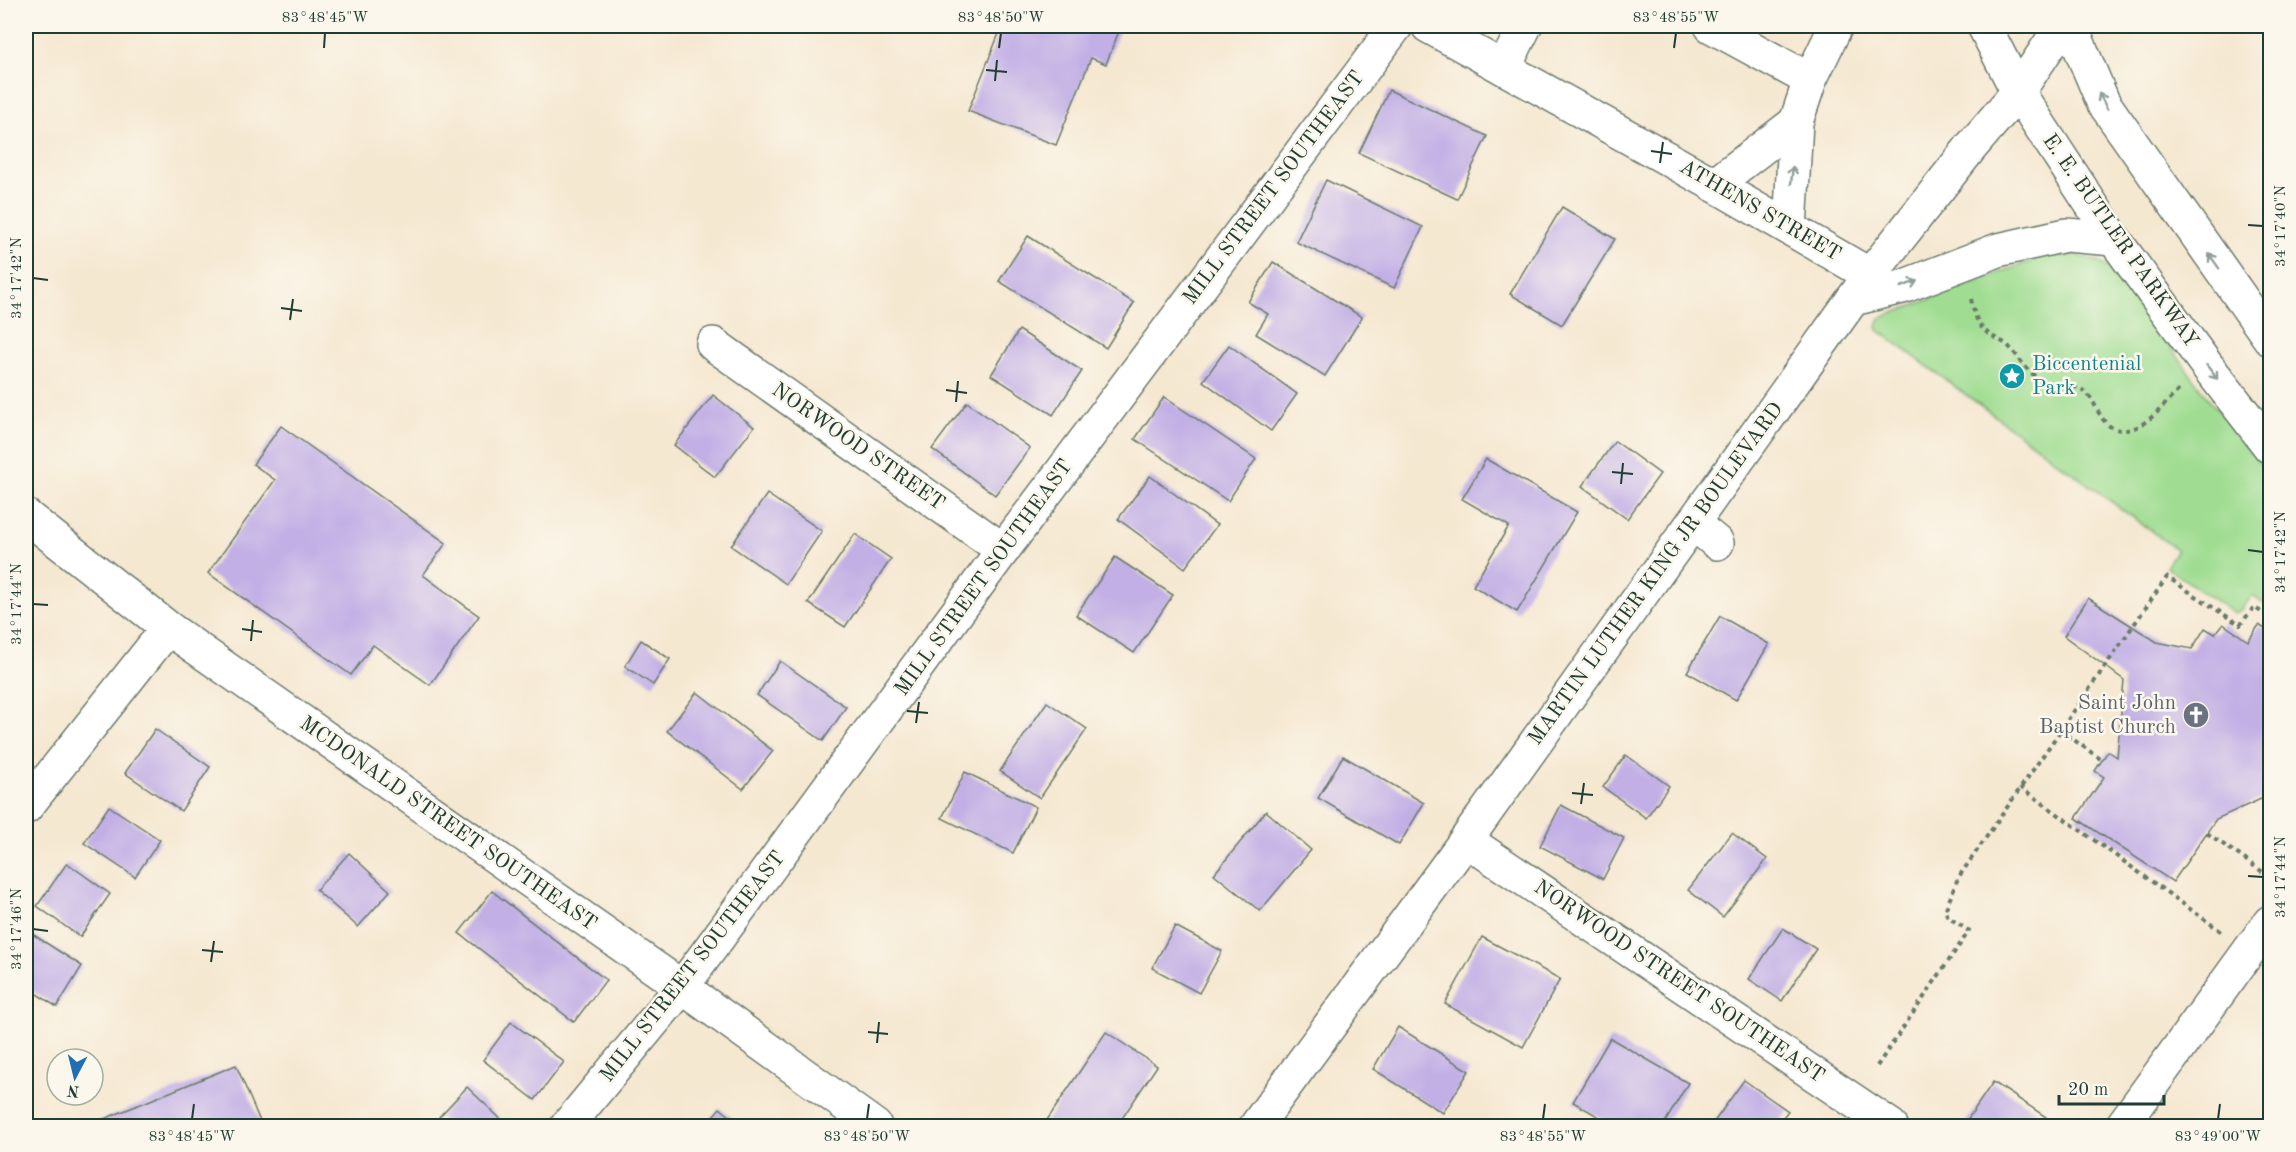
<svg xmlns="http://www.w3.org/2000/svg" width="2296" height="1152" viewBox="0 0 2296 1152" font-family="'Old Standard TT',serif">
<rect width="100%" height="100%" fill="#fbf7ec"/>
<filter id="ink" filterUnits="userSpaceOnUse"><feTurbulence type="fractalNoise" baseFrequency=".0167" numOctaves="2"/><feDisplacementMap in="SourceGraphic" scale="12" xChannelSelector="R" yChannelSelector="G"/><feConvolveMatrix kernelMatrix="1 2 1 2 8 2 1 2 1" color-interpolation-filters="sRGB"/></filter>
<filter id="wash" filterUnits="userSpaceOnUse"><feTurbulence type="fractalNoise" baseFrequency=".008" numOctaves="4" result="noise"/><feDisplacementMap in="SourceGraphic" scale="24" xChannelSelector="R" yChannelSelector="G"/><feGaussianBlur stdDeviation="1.35" result="paint"/><feColorMatrix in="noise" values="0 0 0 0 0 0 0 0 0 0 0 0 0 0 0 0 0 1.4 0 .05"/><feComposite in="paint" operator="in"/></filter>
<g filter="url(#wash)">
<rect width="100%" height="100%" fill="#f5e8d1"/>
<polygon fill="#a0dd92" stroke="#608d63" stroke-width="1.5" points="2077,255 2099,262 2117,273 2201,389 2270,477 2270,608 2253,595 2241,610 2234,613 2166,567 2177,550 1878,330 1877,326 1880,318 2042,257"/>
<g id="blocks">
<g fill="#c1afe5">
<polygon points="1002,26 1121,26 1106,64 1091,58 1056,145 968,111"/>
<polygon points="1389,90 1487,136 1457,199 1359,153"/>
<polygon points="1326,180 1423,227 1394,288 1296,242"/>
<polygon points="1562,207 1615,239 1562,325 1510,294"/>
<polygon points="1028,236 1134,303 1106,348 999,281"/>
<polygon points="1273,262 1362,317 1325,376 1256,334 1268,314 1248,302"/>
<polygon points="1019,330 1082,371 1053,415 991,375"/>
<polygon points="1229,345 1297,394 1271,431 1203,381"/>
<polygon points="713,395 754,427 715,477 674,445"/>
<polygon points="1164,397 1256,459 1228,501 1135,439"/>
<polygon points="967,402 1030,448 995,495 932,449"/>
<polygon points="281,426 446,543 423,575 479,616 430,685 373,645 351,675 208,573 275,480 253,464"/>
<polygon points="1615,441 1660,474 1627,519 1582,486"/>
<polygon points="1486,459 1577,512 1517,612 1473,586 1509,526 1462,499"/>
<polygon points="1150,476 1217,525 1185,568 1118,519"/>
<polygon points="767,494 822,531 786,584 731,546"/>
<polygon points="855,534 891,559 845,627 808,603"/>
<polygon points="1115,557 1173,595 1134,653 1076,615"/>
<polygon points="2088,598 2157,642 2192,649 2205,628 2215,634 2223,624 2248,641 2259,625 2270,632 2270,795 2216,819 2173,882 2076,818 2104,777 2095,771 2108,751 2117,757 2124,680 2064,636"/>
<polygon points="1720,616 1769,644 1736,700 1687,672"/>
<polygon points="641,640 670,659 653,685 625,666"/>
<polygon points="780,661 846,707 823,741 757,695"/>
<polygon points="697,692 773,751 743,789 667,731"/>
<polygon points="1047,702 1087,729 1040,798 1000,771"/>
<polygon points="155,729 210,767 181,811 125,773"/>
<polygon points="1626,755 1669,786 1646,818 1603,787"/>
<polygon points="1343,756 1424,803 1399,845 1318,798"/>
<polygon points="965,772 1036,807 1013,853 942,818"/>
<polygon points="1561,805 1624,838 1603,879 1540,846"/>
<polygon points="109,806 160,840 135,877 84,843"/>
<polygon points="1266,811 1311,850 1260,911 1214,874"/>
<polygon points="1732,833 1767,859 1723,917 1688,890"/>
<polygon points="349,853 390,891 358,927 316,890"/>
<polygon points="67,863 110,894 80,937 37,906"/>
<polygon points="492,891 606,980 574,1022 459,933"/>
<polygon points="1175,926 1222,951 1199,993 1152,968"/>
<polygon points="1783,928 1816,949 1782,1001 1749,979"/>
<polygon points="26,930 82,966 57,1007 26,987"/>
<polygon points="1482,937 1560,979 1523,1047 1445,1004"/>
<polygon points="511,1022 564,1062 535,1100 483,1060"/>
<polygon points="1398,1027 1469,1071 1443,1113 1373,1069"/>
<polygon points="1106,1032 1157,1066 1117,1126 1043,1126"/>
<polygon points="1610,1038 1688,1083 1663,1126 1615,1126 1573,1102"/>
<polygon points="236,1065 262,1126 87,1126"/>
<polygon points="1744,1080 1788,1111 1776,1126 1711,1126"/>
<polygon points="1993,1082 2046,1117 2040,1126 1963,1126"/>
<polygon points="467,1087 507,1125 506,1126 450,1126 439,1117"/>
<polygon points="720,1108 742,1126 704,1126"/>
</g>
</g>
</g>
<g filter="url(#ink)">
<use href="#blocks" fill-opacity="0" stroke="#6a796b" stroke-width="1.5"/>
<g fill="none" stroke-linecap="round" stroke-linejoin="round">
<defs>
<g id="minor">
<polyline points="1428,26 1706,180 1870,275"/>
<polyline points="1711,26 1810,80"/>
<polyline points="1504,68 1525,26"/>
<polyline points="1714,185 1796,122"/>
<polyline points="1790,228 1796,122 1810,80 1836,26"/>
<polyline points="713,344 1003,550"/>
<polyline points="26,516 168,628 682,987 875,1126"/>
<polyline points="1693,523 1717,543"/>
<polyline points="26,807 168,628"/>
<polyline points="1466,840 1891,1126"/>
<polyline points="567,1126 682,987 1003,550 1396,26"/>
<polyline points="2122,1126 2270,922"/>
</g>
<polyline id="major" points="1256,1126 1466,840 1870,275 1971,147 2018,92 2062,26"/>
<g id="highway">
<polyline points="1984,26 2018,92 2114,239 2205,363 2270,447"/>
<polyline points="2071,26 2103,102 2270,339"/>
<polyline points="1853,299 1902,287 1998,250 2066,235 2114,239"/>
</g>
</defs>
<use href="#minor" stroke="#6a796b" stroke-width="36"/>
<use href="#major" stroke="#6a796b" stroke-width="36"/>
<use href="#highway" stroke="#6a796b" stroke-width="36"/>
<g stroke="#6a796b" stroke-width="4" stroke-dasharray="4.5 4.5" stroke-linecap="butt">
<path d="M1971,299C1973,308 1975,318 1980,325C1986,335 1997,338 2006,344C2022,358 2025,375 2050,384C2062,389 2074,382 2085,392C2099,404 2099,428 2121,430C2144,432 2165,403 2180,389"/>
<polyline points="2060,730 2102,760"/>
<polyline points="2020,787 2222,932"/>
<polyline points="2207,833 2270,877"/>
<polyline points="1877,1066 1969,931 1948,917 1945,911 1958,878 2167,577 2240,625 2254,607 2270,618"/>
</g>
<use href="#minor" stroke="#fff" stroke-width="33"/>
<use href="#major" stroke="#fff" stroke-width="33"/>
<use href="#highway" stroke="#fff" stroke-width="33"/>
</g>
<defs><path id="oneway-shaft" d="M-6 0H5M1.5-3L5.5 0L1.5 3" fill="none" stroke-width="1.6" stroke-linecap="round" stroke-linejoin="round" transform="scale(1.5)"/></defs>
<g stroke="#8f9e9a">
<use href="#oneway-shaft" transform="translate(2103 101) rotate(-118)"/>
<use href="#oneway-shaft" transform="translate(1792 175) rotate(-84)"/>
<use href="#oneway-shaft" transform="translate(2214 261) rotate(-125)"/>
<use href="#oneway-shaft" transform="translate(1909 284) rotate(-20)"/>
<use href="#oneway-shaft" transform="translate(2212 372) rotate(52)"/>
</g>
</g>
<path fill="none" stroke="#1f3d34" stroke-width="2" d="M324,48L325,33M999,48L1001,33M1674,48L1676,33M986,70L1007,72M995,81L997,60M1651,151L1672,154M1660,163L1663,142M2248,225L2263,226M33,278L48,280M281,308L302,311M290,320L293,299M946,390L967,393M956,402L958,381M1612,472L1633,474M1621,484L1623,463M2248,550L2263,552M33,604L48,605M242,629L262,632M251,641L253,620M907,711L928,713M916,723L919,702M1572,793L1593,795M1581,804L1584,783M2248,876L2263,877M33,929L48,931M202,950L223,952M211,962L214,941M868,1032L888,1034M877,1043L879,1022M192,1119L194,1104M867,1119L869,1104M1543,1119L1545,1104M2218,1119L2220,1104"/>
<defs>
<symbol id="sight-disc" viewBox="-11 -11 22 22"><circle r="9.5" fill="#0f9aa8" stroke="#fbf7ec"/><path d="M0-6L1.8-2.2L6-1.7L2.9 1.2L3.7 5.4L0 3.3L-3.7 5.4L-2.9 1.2L-6-1.7L-1.8-2.2Z" fill="#fff"/></symbol>
<symbol id="church-disc" viewBox="-11 -11 22 22"><circle r="9.5" fill="#6b7280" stroke="#fbf7ec"/><path d="M-1.2-6h2.4v3.5h3.3v2.4h-3.3V6h-2.4V-.1h-3.3v-2.4h3.3Z" fill="#fff"/></symbol>
</defs>
<g fill-rule="evenodd">
<use href="#sight-disc" x="1997" y="361" width="30" height="30"/>
<use href="#church-disc" x="2181" y="700" width="30" height="30"/>
</g>
<g text-anchor="middle" dominant-baseline="central" stroke-width="5" stroke-linejoin="round" paint-order="stroke">
<g font-size="21" fill="#1f3d34" stroke="#fbf7ec">
<text transform="translate(1274 188) rotate(-53)">MILL STREET SOUTHEAST</text>
<text transform="translate(1760 211) rotate(30)">ATHENS STREET</text>
<text transform="translate(2120 241) rotate(55)">E. E. BUTLER PARKWAY</text>
<text transform="translate(858 447) rotate(35)">NORWOOD STREET</text>
<text transform="translate(1656 574) rotate(-54)">MARTIN LUTHER KING JR BOULEVARD</text>
<text transform="translate(984 578) rotate(-54)">MILL STREET SOUTHEAST</text>
<text transform="translate(448 824) rotate(35)">MCDONALD STREET SOUTHEAST</text>
<text transform="translate(693 967) rotate(-52)">MILL STREET SOUTHEAST</text>
<text transform="translate(1679 982) rotate(34)">NORWOOD STREET SOUTHEAST</text>
</g>
<g font-size="21" fill="#0d838f" stroke="#fbf7ec" text-anchor="start">
<text x="2032" y="364">Biccentenial<tspan x="2032" dy="24">Park</tspan></text>
</g>
<g font-size="21" fill="#5b616d" stroke="#fbf7ec" text-anchor="end">
<text x="2176" y="703">Saint John<tspan x="2176" dy="24">Baptist Church</tspan></text>
</g>
</g>
<rect width="2296" height="1152" fill="none" stroke="#fbf7ec" stroke-width="66"/>
<g transform="translate(75 1077) rotate(187)"><circle r="28" fill="#fbf7ec" stroke="#a3ada2" stroke-width="1.5"/>
<path d="M0-4.5L10 22L0 15L-10 22Z" fill="#1f6fb2"/>
<text y="-9" font-size="16" font-weight="bold" text-anchor="middle" fill="#1f3d34">N</text>
</g>
<path d="M2059 1095v9h105v-9" fill="none" stroke="#1f3d34" stroke-width="3"/>
<text x="2068" y="1095" font-size="18" fill="#1f3d34" stroke="#fbf7ec" stroke-width="4.5" paint-order="stroke">20 m</text>
<rect x="33" y="33" width="2230" height="1086" fill="none" stroke="#1f3d34" stroke-width="2"/>
<g font-size="15" text-anchor="middle" fill="#1f3d34">
<text x="325" y="22">83°48'45"W</text>
<text x="1001" y="22">83°48'50"W</text>
<text x="1676" y="22">83°48'55"W</text>
<text transform="translate(2280 226) rotate(-90)" y="5">34°17'40"N</text>
<text transform="translate(16 278) rotate(-90)" y="5">34°17'42"N</text>
<text transform="translate(2280 552) rotate(-90)" y="5">34°17'42"N</text>
<text transform="translate(16 604) rotate(-90)" y="5">34°17'44"N</text>
<text transform="translate(2280 877) rotate(-90)" y="5">34°17'44"N</text>
<text transform="translate(16 929) rotate(-90)" y="5">34°17'46"N</text>
<text x="192" y="1141">83°48'45"W</text>
<text x="867" y="1141">83°48'50"W</text>
<text x="1543" y="1141">83°48'55"W</text>
<text x="2218" y="1141">83°49'00"W</text>
</g>
</svg>
